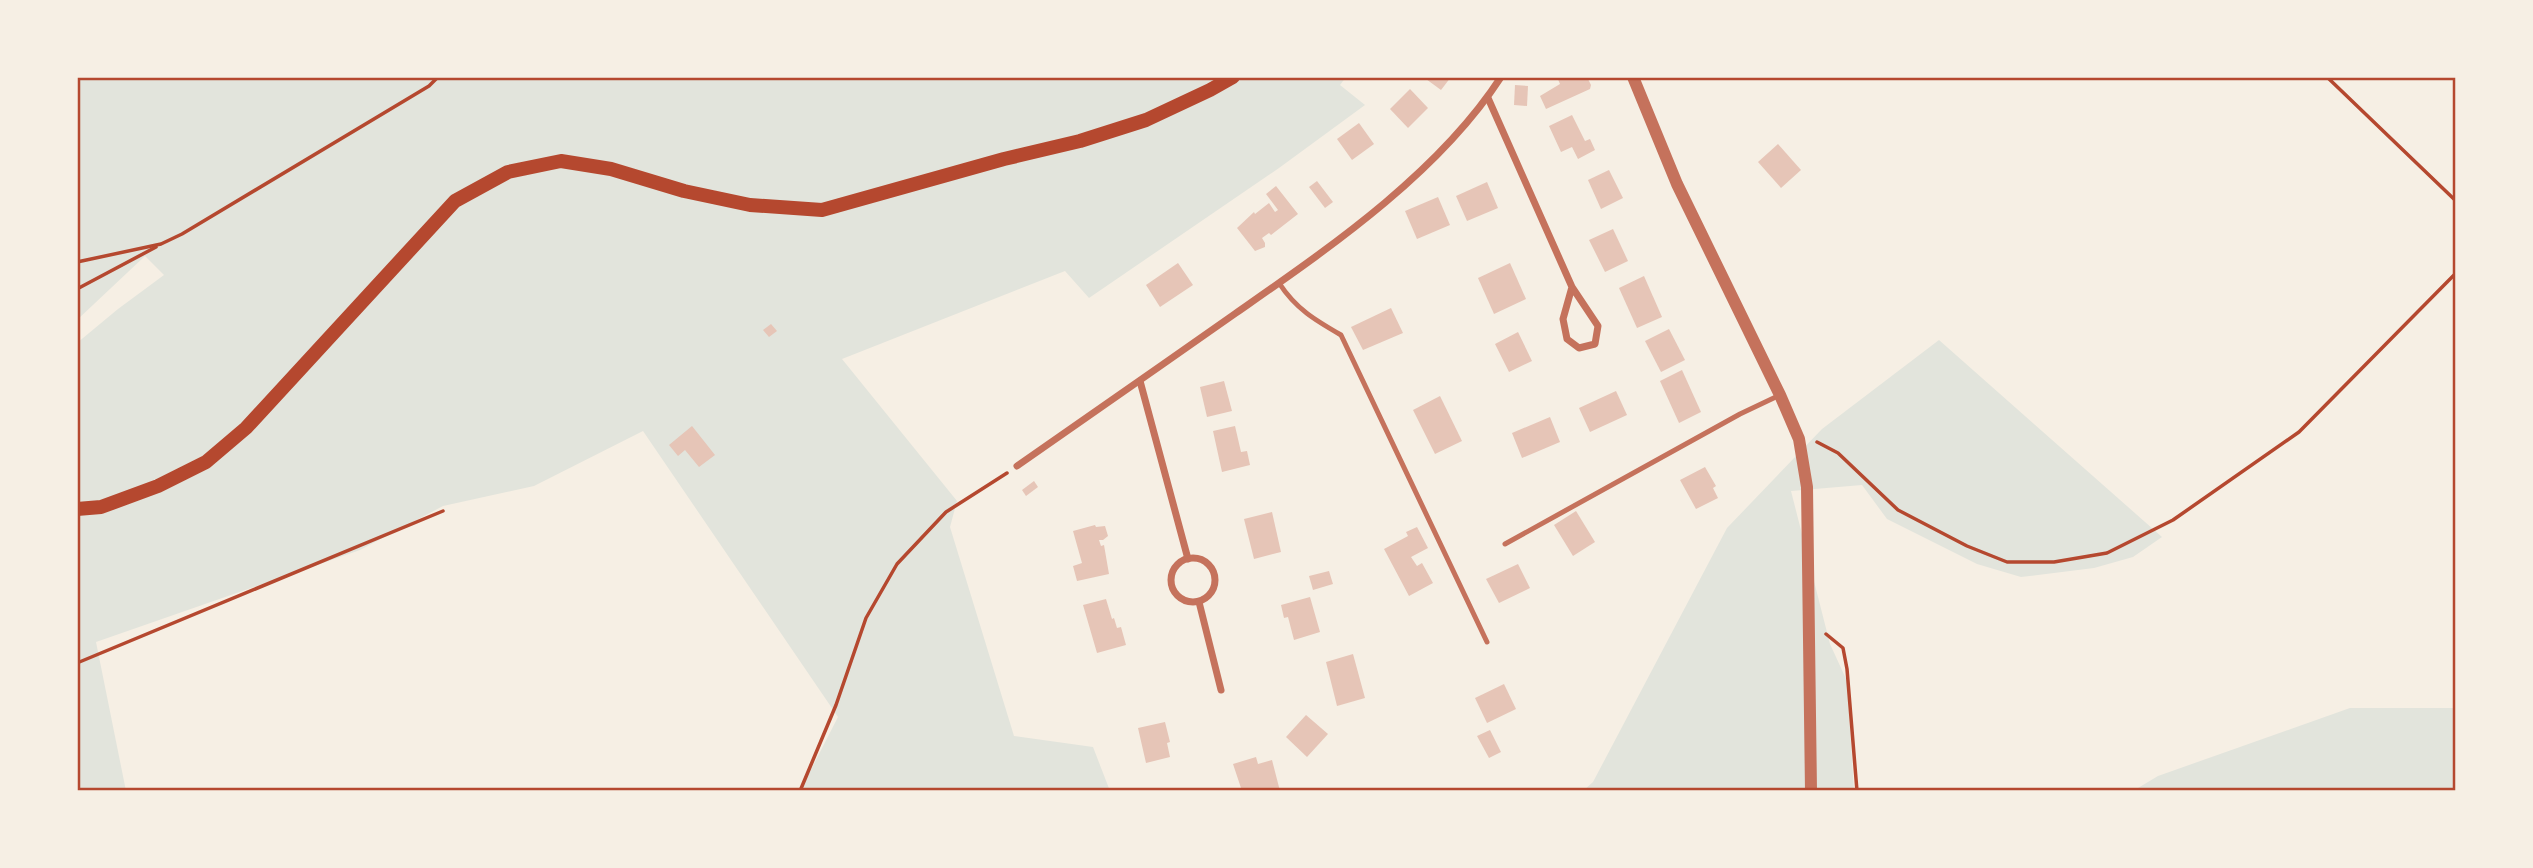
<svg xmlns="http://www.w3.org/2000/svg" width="2533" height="868" viewBox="0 0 2533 868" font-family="Inter,sans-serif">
<rect width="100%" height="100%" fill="#f6efe4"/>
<g fill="#e2e4dc">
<polygon points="77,77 1346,77 1340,85 1365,105 1279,168 1089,298 1065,271 842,359 957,501 950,527 1014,736 1093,747 1110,791 800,791 838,717 643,431 534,486 443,506 360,550 96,642 126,791 77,791 77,343 118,309 164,275 145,256 77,320"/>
<polygon points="1939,340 2162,537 2133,557 2094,568 2021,577 1977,564 1887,519 1862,485 1791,491 1830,644 1847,681 1854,791 1583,791 1593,782 1727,528 1822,429"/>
<polygon points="2350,708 2456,708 2456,791 2133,791 2158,776"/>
</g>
<g fill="#e6c5b7">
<polygon points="1427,77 1451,77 1441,90 1426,79"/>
<polygon points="1557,77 1587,77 1591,85 1590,89 1546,109 1540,96 1560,84"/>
<polygon points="1515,85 1528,86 1527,106 1514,105"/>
<polygon points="1410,89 1428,108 1408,128 1390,109"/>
<polygon points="1572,115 1585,141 1590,139 1595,150 1578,159 1572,147 1561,152 1549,126"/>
<polygon points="1359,123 1374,144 1352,160 1337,139"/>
<polygon points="1778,144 1801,170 1781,188 1758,162"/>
<polygon points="1609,170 1623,198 1601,209 1588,180"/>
<polygon points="1317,181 1333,202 1325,208 1309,187"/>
<polygon points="1487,182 1498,208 1467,221 1456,196"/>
<polygon points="1276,186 1298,214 1271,235 1269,233 1262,238 1265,243 1265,247 1255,251 1237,228 1254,212 1255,214 1269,203 1275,212 1278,210 1266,194"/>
<polygon points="1438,197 1450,225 1417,239 1405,211"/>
<polygon points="1613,229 1628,261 1605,272 1589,240"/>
<polygon points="1178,263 1193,285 1160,307 1146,285"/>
<polygon points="1510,263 1526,299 1494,314 1478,278"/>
<polygon points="1644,276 1662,317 1637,328 1619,288"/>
<polygon points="1391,308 1403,333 1363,350 1351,327"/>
<polygon points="771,324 777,331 769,337 763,330"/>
<polygon points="1669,329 1685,360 1661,372 1645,341"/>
<polygon points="1518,332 1532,361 1509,372 1495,344"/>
<polygon points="1682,370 1701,412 1679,423 1660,381"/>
<polygon points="1224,381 1232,411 1207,417 1200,387"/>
<polygon points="1616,391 1627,415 1590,432 1579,408"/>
<polygon points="1440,396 1462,441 1435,454 1413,410"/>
<polygon points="1550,417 1560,442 1522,458 1512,433"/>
<polygon points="692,426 715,455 699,467 685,450 678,456 669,445"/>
<polygon points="1235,426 1241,452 1247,451 1250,465 1222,472 1213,431"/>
<polygon points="1705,467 1716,486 1713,488 1718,498 1696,509 1680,480"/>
<polygon points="1034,481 1038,487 1026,496 1022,490"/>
<polygon points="1576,511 1595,542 1573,556 1554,525"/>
<polygon points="1272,512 1281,552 1254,559 1244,519"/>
<polygon points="1095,525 1096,527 1105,526 1108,536 1103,540 1099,540 1101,546 1104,545 1109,574 1077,581 1073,566 1082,563 1073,531"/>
<polygon points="1417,527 1428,548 1411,557 1417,566 1422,563 1433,583 1409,596 1384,549 1408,536 1406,532"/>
<polygon points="1518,564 1530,588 1499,603 1486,579"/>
<polygon points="1329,571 1333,584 1313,590 1309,576"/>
<polygon points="1310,597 1320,632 1294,640 1288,617 1284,618 1281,605"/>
<polygon points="1106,599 1112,619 1114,618 1117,628 1121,627 1126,645 1097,653 1083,605"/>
<polygon points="1353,654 1365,698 1337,706 1326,662"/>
<polygon points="1504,684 1516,709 1487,723 1475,698"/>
<polygon points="1306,715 1328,734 1307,757 1286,737"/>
<polygon points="1165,722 1170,742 1167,743 1170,757 1146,763 1138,728"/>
<polygon points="1490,730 1501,752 1489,758 1477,736"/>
<polygon points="1256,757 1258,764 1272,760 1280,791 1242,791 1233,764"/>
</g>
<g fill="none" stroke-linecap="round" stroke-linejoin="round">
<g stroke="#b5482f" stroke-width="3.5">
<polyline points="2327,77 2456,201"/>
<polyline points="77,262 161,244 182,234 429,86 438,77"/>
<polyline points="77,289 156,247"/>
<polyline points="1817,442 1838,453 1898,510 1967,546 2007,562 2054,562 2107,553 2173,520 2299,432 2456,273"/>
<polyline points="1826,634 1843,648 1847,669 1857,791"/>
<polyline points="77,663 443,511"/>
<polyline points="800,791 836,705 866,618 897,564 946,512 1007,473"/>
</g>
<g stroke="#c5725c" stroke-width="5">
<path d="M1279,283C1296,309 1315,320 1341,335L1487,642"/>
<polyline points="1505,544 1740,414 1780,395"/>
</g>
<g stroke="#c5725c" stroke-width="7">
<polyline points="1488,98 1572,287 1563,319 1567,339 1579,348 1595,344 1598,326 1572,287"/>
<polyline points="1140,381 1188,559"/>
<path d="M1017,466C1091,415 1163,364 1236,313C1329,248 1438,174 1501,77"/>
<circle cx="1193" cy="580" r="22"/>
<polyline points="1199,602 1221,690"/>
</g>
<polyline stroke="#c5725c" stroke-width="12" points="1633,77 1677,184 1780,395 1799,439 1807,487 1811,791"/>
<polyline stroke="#b5482f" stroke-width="14" points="77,509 101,507 158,486 206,462 246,428 455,201 508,172 561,161 611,169 684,191 750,205 822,210 1004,159 1080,141 1146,120 1210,90 1233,77"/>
</g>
<rect width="2533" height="868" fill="none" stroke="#f6efe4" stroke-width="158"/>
<rect x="79" y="79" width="2375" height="710" fill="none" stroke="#b5482f" stroke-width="2.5"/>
</svg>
